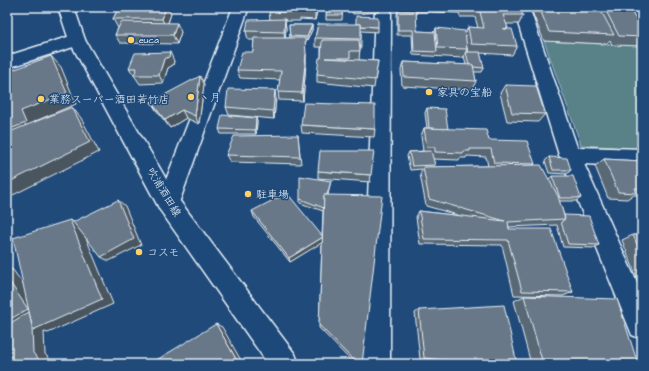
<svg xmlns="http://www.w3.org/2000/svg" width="649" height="371" viewBox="0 0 649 371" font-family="'Architects Daughter','Klee One',sans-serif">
<rect width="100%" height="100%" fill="#1f4a7a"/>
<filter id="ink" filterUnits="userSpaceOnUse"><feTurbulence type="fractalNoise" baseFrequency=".025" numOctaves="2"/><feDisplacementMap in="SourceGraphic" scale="8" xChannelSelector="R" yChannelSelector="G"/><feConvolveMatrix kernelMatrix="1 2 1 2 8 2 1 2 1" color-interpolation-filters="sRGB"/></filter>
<g filter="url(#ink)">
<polygon fill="#598188" stroke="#a0b9c0" points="544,41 642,46 642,149 581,145"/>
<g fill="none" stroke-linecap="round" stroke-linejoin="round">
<defs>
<g id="minor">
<polygon points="233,7 249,7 179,203 176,210 168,213 160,210 157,203"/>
<polygon points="375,7 391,7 390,364 362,364"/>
<polygon points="513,7 529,7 577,147 642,149 642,167 584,164 642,294 642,339 632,335 559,155"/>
</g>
<polygon id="tertiary" points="77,34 83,36 85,40 83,44 7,68 7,56"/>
<polygon id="secondary" points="58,7 74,7 85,40 176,196 295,354 299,364 268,364 160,210 69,40"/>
</defs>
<use href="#minor" stroke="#e8f1f8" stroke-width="3"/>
<use href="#tertiary" stroke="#e8f1f8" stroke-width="3"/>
<use href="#secondary" stroke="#e8f1f8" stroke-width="3"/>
<use href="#minor" fill="#1f4a7a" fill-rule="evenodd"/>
<use href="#tertiary" fill="#1f4a7a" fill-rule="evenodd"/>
<use href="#secondary" fill="#1f4a7a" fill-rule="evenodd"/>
</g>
<g fill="#596775" stroke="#e8f1f8" fill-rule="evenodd">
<polygon points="119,7 168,7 171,14 168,23 181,32 177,44 120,43 115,35 118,28 113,19"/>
<polygon points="318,7 315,20 300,19 300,21 285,21 286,28 285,38 290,38 289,25 312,25 312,30 307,41 305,41 306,63 303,101 279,100 278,92 280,80 240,78 237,70 253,52 254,40 248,40 246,31 270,19 269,12"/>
<polygon points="343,7 342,20 326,20 326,15"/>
<polygon points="351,7 380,7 379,12 353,14"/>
<path d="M400,7H515L523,15L519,24H506L508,28L507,29L517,46L512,55L480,53L484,68L482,72H474L476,81L472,90L402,86L401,70L403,62L466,65L464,56L466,52H468L466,45L467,49L463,58L413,55L412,35H397V14L398,10H401ZM431,8L432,12L459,13L460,17H475L478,28L468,27L465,34L436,28L435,32L417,31L416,15L417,12H430Z"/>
<polygon points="530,7 628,7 639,24 642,24 642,46 612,45 610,40 606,44 544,41"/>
<polygon points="318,24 378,27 378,32 361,31 361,48 360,48 359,60 378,61 374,88 317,82 317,74 321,58 321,47 315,47 315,38"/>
<polygon points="174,61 173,65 168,68 163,83 140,84 129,68"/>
<polygon points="204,84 199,124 186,118 170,128 156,110 151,102"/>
<polygon points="505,85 545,114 538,122 507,121 500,93"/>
<polygon points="276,98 274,119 229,115 226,107"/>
<path d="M427,108L448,129L489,140L535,164L533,165L549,179L552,176L581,198L576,201H559L564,215L599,245L594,248L563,247L557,225L509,227V229L573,292L563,296L514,295L502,245L420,244L416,217L419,211L461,216L426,206L420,174L422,169L410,170L407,156L409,152L423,151L421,136L424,128H427L425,113ZM467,156L486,157L488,166L434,167L435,165L433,159L459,160L460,158H466Z"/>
<polygon points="256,118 257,122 256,134 221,134 219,129"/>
<polygon points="301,125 375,129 374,137 302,133"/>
<polygon points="298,135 301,164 230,162 226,155"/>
<polygon points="549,157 571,170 567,174 549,173 545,161"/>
<polygon points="604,159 642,161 642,202 639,195 633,195 627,199 608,198 595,166"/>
<polygon points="318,171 371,175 370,182 318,178"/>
<polygon points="331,181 330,185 328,195 362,364 354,364 319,328 322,242 290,262 254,217 252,211 322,237 323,211 300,203 300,199"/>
<polygon points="633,235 642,235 642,290 622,240"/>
<polygon points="524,296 638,364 531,364 514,301"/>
<polygon points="419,310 517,364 468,364 420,359 415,313"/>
</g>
<g fill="#49545f" stroke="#e8f1f8">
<polygon points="166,7 168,7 171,14 166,28 162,19"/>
<polygon points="316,7 318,7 315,20 315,11"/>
<polygon points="7,13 8,28 7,28"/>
<polygon points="285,19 286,28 285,41 284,32"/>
<polygon points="177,23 181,32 177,44 173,35"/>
<polygon points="312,25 312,30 307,41 307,37"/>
<polygon points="170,52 174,61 173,65 168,68 163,83 159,75 164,59"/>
<polygon points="306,54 306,63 303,101 302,93"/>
<polygon points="51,56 61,67 76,104 33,122 37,133 7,144 7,130 21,111"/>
<polygon points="200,76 204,84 199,124 195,116"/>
<polygon points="275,90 276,98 274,119 273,111"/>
<polygon points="72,107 81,118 99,152 7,198 7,183"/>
<polygon points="182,110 186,118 170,128 165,120"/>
<polygon points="256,118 257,122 256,134 255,130"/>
<polygon points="118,200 125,206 141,245 109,261 101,257"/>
<polygon points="70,220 82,228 113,304 48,333 44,332 45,354 54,364 43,364 7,335 7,268 13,270 44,313"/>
<polygon points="323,237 323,242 290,262 289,258"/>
<polygon points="216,324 222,327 243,364 239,364"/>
</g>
<g fill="#687888" stroke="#e8f1f8">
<polygon points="119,7 166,7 162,19 113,19"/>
<polygon points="270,7 316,7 315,11 299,10 300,12 269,12"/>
<polygon points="327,7 343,7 342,15 326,15"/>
<polygon points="463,7 481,7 481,9 483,9 483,7 515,7 516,8 520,8 523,15 503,15 508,28 503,29 512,29 517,46 471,44 468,27 484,28 479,8 464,8"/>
<polygon points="539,7 599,7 614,35 549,32"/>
<polygon points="604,7 628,7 639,24 642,24 642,37 619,36"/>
<polygon points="398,10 416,11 417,31 435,32 437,52 414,51 413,30 398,30"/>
<polygon points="356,16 378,17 378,27 361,26 361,24 356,24"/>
<polygon points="285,19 284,32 246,31 248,20"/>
<polygon points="121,22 177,23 173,35 115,35"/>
<polygon points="318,24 361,24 361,39 315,38"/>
<polygon points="289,25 312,25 307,37 290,36"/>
<polygon points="436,28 465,31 467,49 438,48"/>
<polygon points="254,38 305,38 306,54 302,93 278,92 281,71 237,70 242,52 253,52"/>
<polygon points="322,40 359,40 360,51 350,51 350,58 325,58 378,61 375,80 317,74 319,58 321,58"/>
<polygon points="170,52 169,57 164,59 159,75 134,75 137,68 129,68 135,53"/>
<polygon points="466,52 480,52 484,68 473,67 473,65 469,65"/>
<polygon points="51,56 67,93 21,111 26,123 7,130 7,72"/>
<polygon points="403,62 473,65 476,81 404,77"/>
<polygon points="200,76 195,116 182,110 165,120 151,102"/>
<polygon points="505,85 536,86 545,114 512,113"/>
<polygon points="228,89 275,90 273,111 226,107"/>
<polygon points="304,103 375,105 375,129 301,125"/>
<polygon points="72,107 90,142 7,183 7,133"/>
<polygon points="427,108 445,109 448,129 429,128"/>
<polygon points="222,115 256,118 255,130 219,129"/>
<polygon points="424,128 486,130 489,140 527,141 535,164 494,163 491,149 470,149 470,151 463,151 463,153 435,152 435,147 427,147"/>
<polygon points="298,135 300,157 226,155 234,136"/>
<polygon points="320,151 374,151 371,175 318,171"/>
<polygon points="431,151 435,165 412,166 409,152"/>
<polygon points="549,157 567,158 571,170 553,170"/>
<polygon points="604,159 642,161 642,188 635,188 637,193 618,192"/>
<polygon points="541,165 558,196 565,219 508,222 509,229 551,229 573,292 522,291 508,240 424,239 419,211 505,221 429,199 423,167"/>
<polygon points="300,176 331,181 327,195 324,195 324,208 300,199"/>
<polygon points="552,176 573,176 581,198 560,198"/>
<polygon points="287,193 323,237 289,258 252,211"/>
<polygon points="324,195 382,196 362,364 357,364 319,325"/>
<polygon points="118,200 134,239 101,257 73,222"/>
<polygon points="564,215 589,216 599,245 568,244 561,222 565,219"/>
<polygon points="70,220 102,299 33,330 13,238"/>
<polygon points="633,235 642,235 642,256"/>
<polygon points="7,278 28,309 7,321"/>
<polygon points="524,296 617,299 638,364 543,364"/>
<polygon points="504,305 517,364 485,364 424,358 419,310"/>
<polygon points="29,312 32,327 33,353 43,364 7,364 7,325"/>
<polygon points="216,324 239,364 150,364"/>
</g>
</g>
<g fill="#ffd166" stroke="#1f4a7a" stroke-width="1.5">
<circle cx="131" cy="40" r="4"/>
<circle cx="429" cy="92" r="4"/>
<circle cx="191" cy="97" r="4"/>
<circle cx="41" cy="99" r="4"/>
<circle cx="248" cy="194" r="4"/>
<circle cx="139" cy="252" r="4"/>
</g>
<g text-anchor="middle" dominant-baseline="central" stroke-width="3" stroke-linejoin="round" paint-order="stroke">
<g font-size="9" fill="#e8f1f8" stroke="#1f4a7a" text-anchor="start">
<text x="139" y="40">euca</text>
</g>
<g font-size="11" fill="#e8f1f8" stroke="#1f4a7a" text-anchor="start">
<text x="437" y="92">家具の宝船</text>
<text x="199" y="97">ヽ月</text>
<text x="49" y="99">業務スーパー酒田若竹店</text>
<text x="256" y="194">駐車場</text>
<text x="147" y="252">コスモ</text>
</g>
<g font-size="11" fill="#e8f1f8" stroke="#1f4a7a">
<text transform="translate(164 192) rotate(59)">吹浦酒田線</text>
</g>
</g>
<rect width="649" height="371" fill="none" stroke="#1f4a7a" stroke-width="24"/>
<rect x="12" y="12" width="625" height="347" fill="none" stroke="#e8f1f8" stroke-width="1.5" filter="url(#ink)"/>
</svg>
